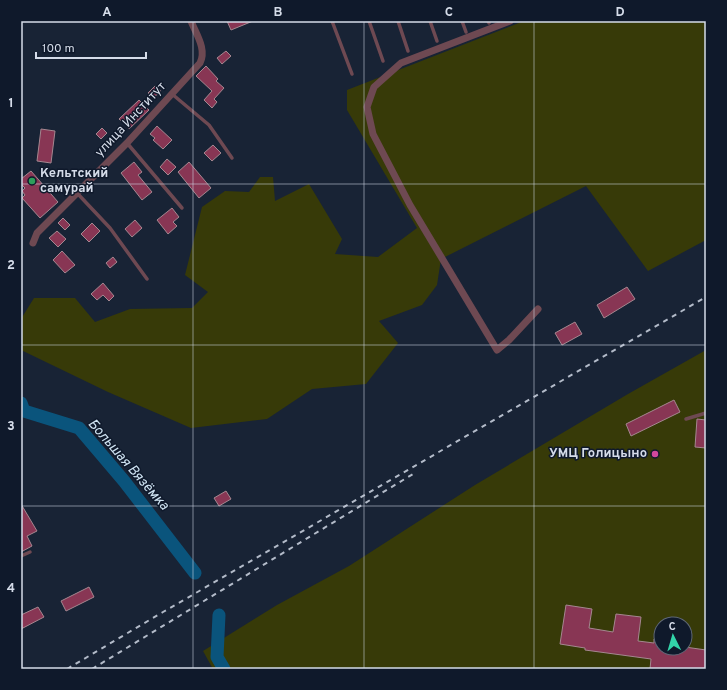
<svg xmlns="http://www.w3.org/2000/svg" width="727" height="690" viewBox="0 0 727 690" font-family="Overpass,sans-serif">
<rect width="100%" height="100%" fill="#182335"/>
<g fill="#373a08" fill-rule="evenodd">
<polygon points="524,21 706,21 706,240 648,271 586,186 441,259 437,285 422,305 379,321 398,343 366,384 312,389 267,419 191,428 108,392 21,350 21,319 34,298 75,298 95,322 130,309 192,308 208,292 185,275 202,207 225,191 249,192 260,177 273,177 275,201 309,184 342,239 335,254 378,257 417,228 347,110 347,90"/>
<path d="M706,350V669H213L203,651L277,605L349,566L475,485L628,394ZM661,624H685V648H661Z"/>
</g>
<g fill="none" stroke-linecap="round" stroke-linejoin="round">
<g stroke="#0a547c" stroke-width="13">
<polyline points="21,403 24,411 79,428 124,481 195,573"/>
<polyline points="219,615 217,657 224,669"/>
</g>
</g>
<g fill="#883654" stroke="#a58790">
<polygon points="227,21 253,21 231,30"/>
<polygon points="226,51 231,56 222,64 217,58"/>
<polygon points="206,66 218,79 216,81 224,88 214,99 217,102 212,108 204,100 212,91 196,76"/>
<polygon points="155,86 161,91 153,98 148,93"/>
<polygon points="139,100 149,110 129,129 119,119"/>
<polygon points="157,126 172,140 163,149 153,140 155,138 150,134"/>
<polygon points="102,128 107,133 101,139 96,134"/>
<polygon points="41,129 55,131 51,163 37,161"/>
<polygon points="213,145 221,153 212,161 204,153"/>
<polygon points="167,159 176,167 168,175 160,167"/>
<polygon points="134,162 142,172 138,175 152,192 142,200 121,173"/>
<polygon points="189,162 211,188 199,198 178,172"/>
<polygon points="31,171 58,202 40,218 22,198 25,195 22,191 25,188 21,184 21,179"/>
<polygon points="172,208 179,217 173,222 177,226 168,234 157,220"/>
<polygon points="63,218 70,225 65,230 58,223"/>
<polygon points="135,220 142,228 132,237 125,229"/>
<polygon points="92,223 100,231 89,242 81,234"/>
<polygon points="57,231 66,239 58,247 49,238"/>
<polygon points="62,251 75,265 65,273 53,260"/>
<polygon points="113,257 117,262 110,268 106,263"/>
<polygon points="103,283 114,296 109,301 103,295 97,300 91,294"/>
<polygon points="627,287 635,299 604,318 597,305"/>
<polygon points="575,322 582,334 562,345 555,333"/>
<polygon points="674,400 680,412 631,436 626,424"/>
<polygon points="697,419 706,420 706,448 695,447"/>
<polygon points="226,491 231,499 219,506 214,498"/>
<polygon points="21,504 37,531 27,536 32,546 21,552"/>
<polygon points="89,587 94,597 66,611 61,601"/>
<polygon points="566,605 592,609 589,628 613,632 616,614 641,617 638,641 654,643 654,639 661,640 661,648 685,647 706,650 706,669 650,669 651,659 585,650 585,648 560,644"/>
<polygon points="38,607 44,617 21,629 21,615"/>
</g>
<g fill="none" stroke-linecap="round" stroke-linejoin="round">
<g stroke="#6e4952" stroke-width="3.5">
<polyline points="332,21 352,74"/>
<polyline points="369,21 383,61"/>
<polyline points="398,21 408,51"/>
<polyline points="430,21 437,41"/>
<polyline points="462,21 466,32"/>
<polyline points="488,21 489,23"/>
<polyline points="172,94 209,125 232,158"/>
<polyline points="127,143 182,208"/>
<polyline points="77,193 110,228 147,279"/>
<polyline points="686,419 706,413"/>
<polyline points="21,556 30,552"/>
</g>
<g stroke="#6e4952" stroke-width="7">
<polyline points="510,21 401,63 374,87 367,107 373,134 410,205 497,350 509,340 538,309"/>
<path d="M33,243L37,233L127,143L200,63C207,49 196,34 191,21"/>
</g>
<g stroke="#b3bbc9" stroke-width="2" stroke-dasharray="5 5" stroke-linecap="butt">
<polyline points="67,669 163,612 706,297"/>
<polyline points="92,669 413,474"/>
</g>
</g>
<path fill="none" stroke="#d5dce9" stroke-width="1" stroke-opacity="0.55" d="M193,21V669M364,21V669M534,21V669M21,184H706M21,345H706M21,506H706"/>
<circle fill="#2e9e5b" stroke="#0f192b" stroke-width="1.5" cx="32" cy="181" r="4"/>
<circle fill="#d1479c" stroke="#0f192b" stroke-width="1.5" cx="655" cy="454" r="4"/>
<g text-anchor="middle" dominant-baseline="central" stroke-width="3" stroke-linejoin="round" paint-order="stroke">
<g font-size="13" fill="#d5dce9" stroke="#0f192b">
<text transform="translate(131 120) rotate(-47)">улица Институт</text>
</g>
<g font-size="13" font-weight="bold" fill="#d5dce9" stroke="#0f192b" text-anchor="start">
<text x="40" y="174">Кельтский<tspan x="40" dy="15">самурай</tspan></text>
<text x="647" y="454" text-anchor="end">УМЦ Голицыно</text>
</g>
<g font-size="14" font-style="italic" fill="#cfe3f2" stroke="#0f192b">
<text transform="translate(128 465) rotate(49)">Большая Вязёмка</text>
</g>
</g>
<rect width="727" height="690" fill="none" stroke="#0f192b" stroke-width="44"/>
<g transform="translate(673 636) rotate(355)"><circle r="19" fill="#0f192b" stroke="#5e6777"/>
<path d="M0-3L7 15L0 10L-7 15Z" fill="#32d4a9"/>
<text y="-6" font-size="11" font-weight="bold" text-anchor="middle" fill="#d5dce9">С</text>
</g>
<path d="M36 52v6h110v-6" fill="none" stroke="#d5dce9" stroke-width="2"/>
<text x="42" y="52" font-size="12" fill="#d5dce9" stroke="#0f192b" stroke-width="3" paint-order="stroke">100 m</text>
<rect x="22" y="22" width="683" height="646" fill="none" stroke="#d5dce9" stroke-width="1.5"/>
<g font-size="13" text-anchor="middle" font-weight="bold" fill="#d5dce9">
<text x="107" y="16">A</text>
<text x="278" y="16">B</text>
<text x="449" y="16">C</text>
<text x="620" y="16">D</text>
<text x="11" y="107">1</text>
<text x="11" y="269">2</text>
<text x="11" y="430">3</text>
<text x="11" y="592">4</text>
</g>
</svg>
